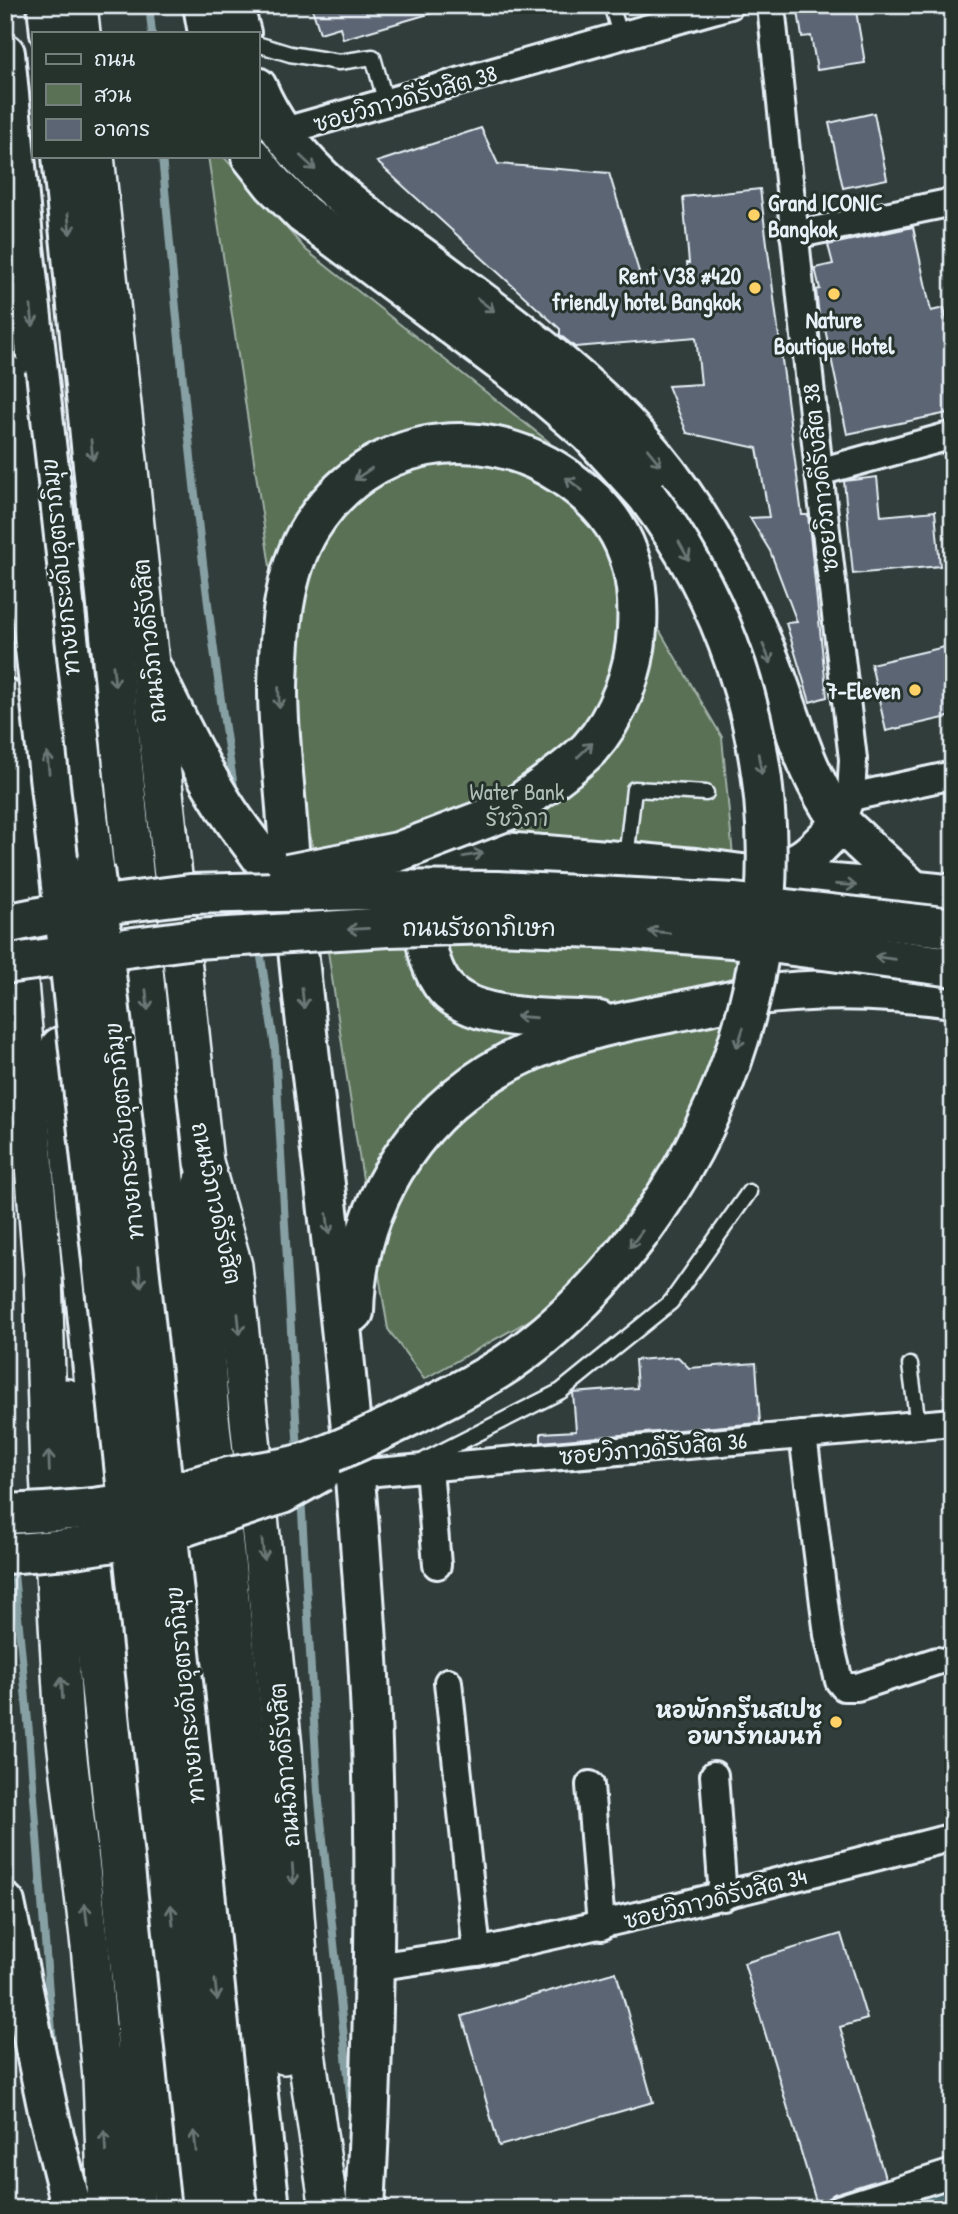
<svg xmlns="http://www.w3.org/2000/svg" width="958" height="2214" viewBox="0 0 958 2214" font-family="'Patrick Hand','Playpen Sans Thai',sans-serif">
<rect width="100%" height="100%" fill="#313d3b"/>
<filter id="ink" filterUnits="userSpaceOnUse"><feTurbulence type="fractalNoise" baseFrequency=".0143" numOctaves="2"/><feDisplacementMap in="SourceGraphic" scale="14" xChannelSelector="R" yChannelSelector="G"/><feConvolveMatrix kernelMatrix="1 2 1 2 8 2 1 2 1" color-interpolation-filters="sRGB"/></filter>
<g filter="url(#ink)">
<polygon fill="#5a7156" stroke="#a1b1a7" stroke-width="2" points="208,156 223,156 306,250 549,442 722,737 743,966 725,1044 653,1204 578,1293 424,1379 388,1329 356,1137"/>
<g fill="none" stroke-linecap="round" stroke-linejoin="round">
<g stroke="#87a0a4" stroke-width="8">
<polyline points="149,5 152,33"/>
<path d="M162,156C181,368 201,582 235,793"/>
<polyline points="259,944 275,1048 298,1454"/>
<polyline points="301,1495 318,1792 352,2113"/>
<polyline points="13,1563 29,1732 53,2045"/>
</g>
<polyline stroke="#476a6c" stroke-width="26" points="925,2209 953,2200"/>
</g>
<g fill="#5c6573" stroke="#e8f1f8" stroke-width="2">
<polygon points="311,5 438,5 439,11 343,39 340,27 320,33"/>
<polygon points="797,5 855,5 865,63 817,70 811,36 802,37"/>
<polygon points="874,113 887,179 843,188 829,123"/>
<polygon points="481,128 498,164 609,173 640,275 688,271 687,263 689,263 683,197 760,189 802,515 808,515 827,697 810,702 786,623 797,622 770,551 750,518 769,517 757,448 687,433 668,386 701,384 696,337 575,347 560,335 560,329 377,162"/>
<polygon points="913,227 931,311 944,308 953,348 953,412 847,434 824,324 820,325 816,290 820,289 815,268 833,264 828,245"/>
<polygon points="877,477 881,516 935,511 940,566 853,574 844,481"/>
<polygon points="953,645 953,716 886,731 871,664"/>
<polygon points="678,1357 689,1368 756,1363 760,1423 541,1442 541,1433 576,1431 573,1393 637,1388 635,1360"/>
<polygon points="841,1934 867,2019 840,2027 885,2178 834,2194 827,2199 824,2207 818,2208 744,1963"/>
<polygon points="616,1972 653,2102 499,2146 462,2016"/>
</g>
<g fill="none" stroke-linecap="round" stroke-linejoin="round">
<defs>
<g id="lane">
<polyline points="611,5 621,37"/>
<polyline points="257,44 290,54 339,62 373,57 386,103"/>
<polyline points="626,859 634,789 706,793"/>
<polyline points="910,1365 918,1425"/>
<polyline points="425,1460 561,1391 671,1302 749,1192"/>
</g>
<g id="street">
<polyline points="771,5 819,472 853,759 851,797 841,823"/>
<polyline points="281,132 730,5"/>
<polyline points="794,235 953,202"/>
<polyline points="819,472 953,435"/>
<polyline points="851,797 953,775"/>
<polyline points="803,1435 828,1635 839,1681 844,1687 857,1687 937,1661"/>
<polyline points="429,1468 437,1565"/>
<polyline points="354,1474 953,1422"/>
<polyline points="714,1775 723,1897"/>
<polyline points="590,1785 601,1926"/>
<path d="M477,1952C637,1918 795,1878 953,1837"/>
<polyline points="374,1967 477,1952 448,1682"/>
<polyline points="839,2209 953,2173"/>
</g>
<g id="secondary">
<polyline points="78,5 81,33"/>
<polyline points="95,156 204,1162 233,1266 283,1748 304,2039 329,2209"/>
<polyline points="10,758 9,860 43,1275 49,1473 64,1723 90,1946 102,2078 107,2209"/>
<polyline points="202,1184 197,1237 210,1416 265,1917 284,2055"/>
<polyline points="67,1398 80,1498 135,2022 138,2089 135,2209"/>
</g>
<g id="primary">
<polyline points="203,5 208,33"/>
<polyline points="233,5 241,33"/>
<path d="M257,87C290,167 367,216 434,266C511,324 593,382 655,457C703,515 738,584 767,654C790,709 803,771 839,820C845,828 854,835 861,842C878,858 895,873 912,889"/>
<polyline points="251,156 273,184 303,214 536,388 590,434 646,495"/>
<path d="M152,669C176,716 197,763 226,808C246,840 273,866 287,903"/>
<path d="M761,873C804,866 812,853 841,823"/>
<path d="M599,1021C557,1018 482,1022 450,993C423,970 416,903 436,874C445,861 462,855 477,853C499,850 524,854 546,855C596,859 645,863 694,868C736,873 778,879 821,883C865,887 909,889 953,895"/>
<path d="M354,1312C357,1194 424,1099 531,1051C580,1029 632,1020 684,1010C707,1006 729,1000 752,996C819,987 885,989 953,998"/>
<polyline points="5,1903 48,2111 72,2209"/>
<path d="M365,2209C374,2045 378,1881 371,1717C367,1621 359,1525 351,1430C334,1226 301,1025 287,821C284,777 278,733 278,689C279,636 282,573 311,527C367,438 477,418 562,475C581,488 602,506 614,525C634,555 639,594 637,629C635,671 618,717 589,749C567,771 538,789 514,808"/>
</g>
<g id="highway">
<polyline points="47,5 50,33"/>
<polyline points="5,53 23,238 94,868"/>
<polyline points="62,156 220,1733 270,2209"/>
<polyline points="5,698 11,735 39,840 43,880"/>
<polyline points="60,1047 131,1743 174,2209"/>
</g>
</defs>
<use href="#lane" stroke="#e8f1f8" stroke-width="19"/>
<use href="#street" stroke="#e8f1f8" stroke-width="32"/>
<use href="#secondary" stroke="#e8f1f8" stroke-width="42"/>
<use href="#primary" stroke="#e8f1f8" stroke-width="44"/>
<use href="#highway" stroke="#e8f1f8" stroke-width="44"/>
<use href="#lane" stroke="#26332d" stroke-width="14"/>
<use href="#street" stroke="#26332d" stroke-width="26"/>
<use href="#secondary" stroke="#26332d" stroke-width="37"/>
<use href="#primary" stroke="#26332d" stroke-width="38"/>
<use href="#highway" stroke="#26332d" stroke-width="38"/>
<defs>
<g id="primary-bridge">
<polyline points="288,874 398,852 514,808"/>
<polyline points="5,924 88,907 190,894 371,890 498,891 734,903 953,928"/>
<polyline points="5,964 195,939 388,927 495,924 623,929 732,938 953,967"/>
<path d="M5,1514C53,1512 102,1509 149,1499C176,1493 202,1484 229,1477C254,1472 280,1470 304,1463C343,1450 378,1432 415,1414C446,1398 478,1383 508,1363C566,1323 615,1270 655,1212C805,995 806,706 646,495"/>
<polyline points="5,1554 67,1549 156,1536 282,1494 321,1472"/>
</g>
<g id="highway-bridge">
<polyline points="5,374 116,1388 202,2209"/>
<polyline points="94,868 151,1373 238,2209"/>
</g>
</defs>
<use href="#primary-bridge" stroke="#e8f1f8" stroke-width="44" stroke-linecap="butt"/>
<use href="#highway-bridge" stroke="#e8f1f8" stroke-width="44" stroke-linecap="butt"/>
<use href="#primary-bridge" stroke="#26332d" stroke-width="38"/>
<use href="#highway-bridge" stroke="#26332d" stroke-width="38"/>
</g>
<defs><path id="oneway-shaft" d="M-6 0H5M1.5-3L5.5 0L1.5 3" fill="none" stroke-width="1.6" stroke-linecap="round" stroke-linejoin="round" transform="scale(1.75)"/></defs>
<g stroke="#6a7674">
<use href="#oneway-shaft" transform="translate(308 163) rotate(43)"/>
<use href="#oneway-shaft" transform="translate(69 224) rotate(84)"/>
<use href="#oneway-shaft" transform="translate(486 305) rotate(37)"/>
<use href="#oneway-shaft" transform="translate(32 316) rotate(84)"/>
<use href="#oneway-shaft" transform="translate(92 450) rotate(84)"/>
<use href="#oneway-shaft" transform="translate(654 457) rotate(51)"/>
<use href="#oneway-shaft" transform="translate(363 474) rotate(146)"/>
<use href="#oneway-shaft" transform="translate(574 484) rotate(-142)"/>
<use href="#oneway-shaft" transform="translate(684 551) rotate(61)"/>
<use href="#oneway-shaft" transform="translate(767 654) rotate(67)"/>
<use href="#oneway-shaft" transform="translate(114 676) rotate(84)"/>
<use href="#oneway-shaft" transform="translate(279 698) rotate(88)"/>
<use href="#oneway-shaft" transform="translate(585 750) rotate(-44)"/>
<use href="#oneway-shaft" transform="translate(48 763) rotate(-96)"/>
<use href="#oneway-shaft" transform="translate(760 764) rotate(80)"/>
<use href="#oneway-shaft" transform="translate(473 855) rotate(-10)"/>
<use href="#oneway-shaft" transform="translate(846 885) rotate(4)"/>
<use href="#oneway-shaft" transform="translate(358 929) rotate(177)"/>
<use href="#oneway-shaft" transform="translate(659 932) rotate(-175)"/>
<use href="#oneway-shaft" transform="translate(885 958) rotate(-172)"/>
<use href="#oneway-shaft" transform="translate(303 998) rotate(84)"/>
<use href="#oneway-shaft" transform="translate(147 1000) rotate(84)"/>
<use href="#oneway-shaft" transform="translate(526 1017) rotate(-176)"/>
<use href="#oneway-shaft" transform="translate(740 1038) rotate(108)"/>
<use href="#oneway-shaft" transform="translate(328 1224) rotate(84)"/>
<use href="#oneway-shaft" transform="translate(636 1239) rotate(127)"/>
<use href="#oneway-shaft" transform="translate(140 1277) rotate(84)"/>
<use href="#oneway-shaft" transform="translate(239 1324) rotate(84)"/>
<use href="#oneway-shaft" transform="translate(49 1461) rotate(-92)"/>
<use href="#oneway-shaft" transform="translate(263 1550) rotate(84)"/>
<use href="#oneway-shaft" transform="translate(62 1688) rotate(-93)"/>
<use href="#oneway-shaft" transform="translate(293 1874) rotate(86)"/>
<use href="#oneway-shaft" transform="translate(86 1914) rotate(-97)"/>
<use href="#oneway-shaft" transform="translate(172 1915) rotate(-96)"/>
<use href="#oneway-shaft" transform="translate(216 1990) rotate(84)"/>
<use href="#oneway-shaft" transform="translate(105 2141) rotate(-93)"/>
<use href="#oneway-shaft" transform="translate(195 2141) rotate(-96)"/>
</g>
</g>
<g fill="#ffd166" stroke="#26332d" stroke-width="2.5">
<circle cx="754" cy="215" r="7"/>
<circle cx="755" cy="288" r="7"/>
<circle cx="834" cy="294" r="7"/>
<circle cx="915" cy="690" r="7"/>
<circle cx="836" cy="1722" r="7"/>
</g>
<g text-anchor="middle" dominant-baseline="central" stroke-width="6" stroke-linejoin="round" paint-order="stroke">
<g font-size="23" fill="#e8f1f8" stroke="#26332d">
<text transform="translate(405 98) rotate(-16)">ซอยวิภาวดีรังสิต 38</text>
<text transform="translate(820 478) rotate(-96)">ซอยวิภาวดีรังสิต 38</text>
<text transform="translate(60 567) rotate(-96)">ทางยกระดับอุตราภิมุข</text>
<text transform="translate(149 641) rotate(-96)">ถนนวิภาวดีรังสิต</text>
<text x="479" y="927">ถนนรัชดาภิเษก</text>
<text transform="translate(124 1131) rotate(-96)">ทางยกระดับอุตราภิมุข</text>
<text transform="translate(217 1203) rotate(78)">ถนนวิภาวดีรังสิต</text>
<text transform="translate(653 1448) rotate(-5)">ซอยวิภาวดีรังสิต 36</text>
<text transform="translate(185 1695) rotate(-96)">ทางยกระดับอุตราภิมุข</text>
<text transform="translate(284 1765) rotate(-95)">ถนนวิภาวดีรังสิต</text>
<text transform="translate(715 1898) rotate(-14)">ซอยวิภาวดีรังสิต 34</text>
</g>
<g font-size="23" font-weight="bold" fill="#e8f1f8" stroke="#26332d" text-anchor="end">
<text x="768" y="202" text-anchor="start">Grand ICONIC<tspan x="768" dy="26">Bangkok</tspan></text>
<text x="741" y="275">Rent V38 #420<tspan x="741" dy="26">friendly hotel Bangkok</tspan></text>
<text x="834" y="319" text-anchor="middle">Nature<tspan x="834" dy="26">Boutique Hotel</tspan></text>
<text x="901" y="690">7-Eleven</text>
<text x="822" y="1709">หอพักกรีนสเปซ<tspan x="822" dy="26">อพาร์ทเมนท์</tspan></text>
</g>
<g font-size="23" fill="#afbeb7" stroke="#26332d">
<text x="517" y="791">Water Bank<tspan x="517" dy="26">รัชวิภา</tspan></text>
</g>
</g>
<rect width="958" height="2214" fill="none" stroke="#26332d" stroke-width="28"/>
<rect x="14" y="14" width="930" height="2186" fill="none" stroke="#e8f1f8" stroke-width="2.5" filter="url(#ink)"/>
<rect x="32" y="32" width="228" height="126" fill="#26332d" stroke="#747f7e" stroke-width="2"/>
<rect x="46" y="54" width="35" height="10" fill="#26332d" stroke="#747f7e" stroke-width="2"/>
<text x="94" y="66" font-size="21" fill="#e8f1f8">ถนน</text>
<rect x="46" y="84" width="35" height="21" fill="#5a7156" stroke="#747f7e" stroke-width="2"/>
<text x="94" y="102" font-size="21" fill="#e8f1f8">สวน</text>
<rect x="46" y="119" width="35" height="21" fill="#5c6573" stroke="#747f7e" stroke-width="2"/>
<text x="94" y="136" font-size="21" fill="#e8f1f8">อาคาร</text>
</svg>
